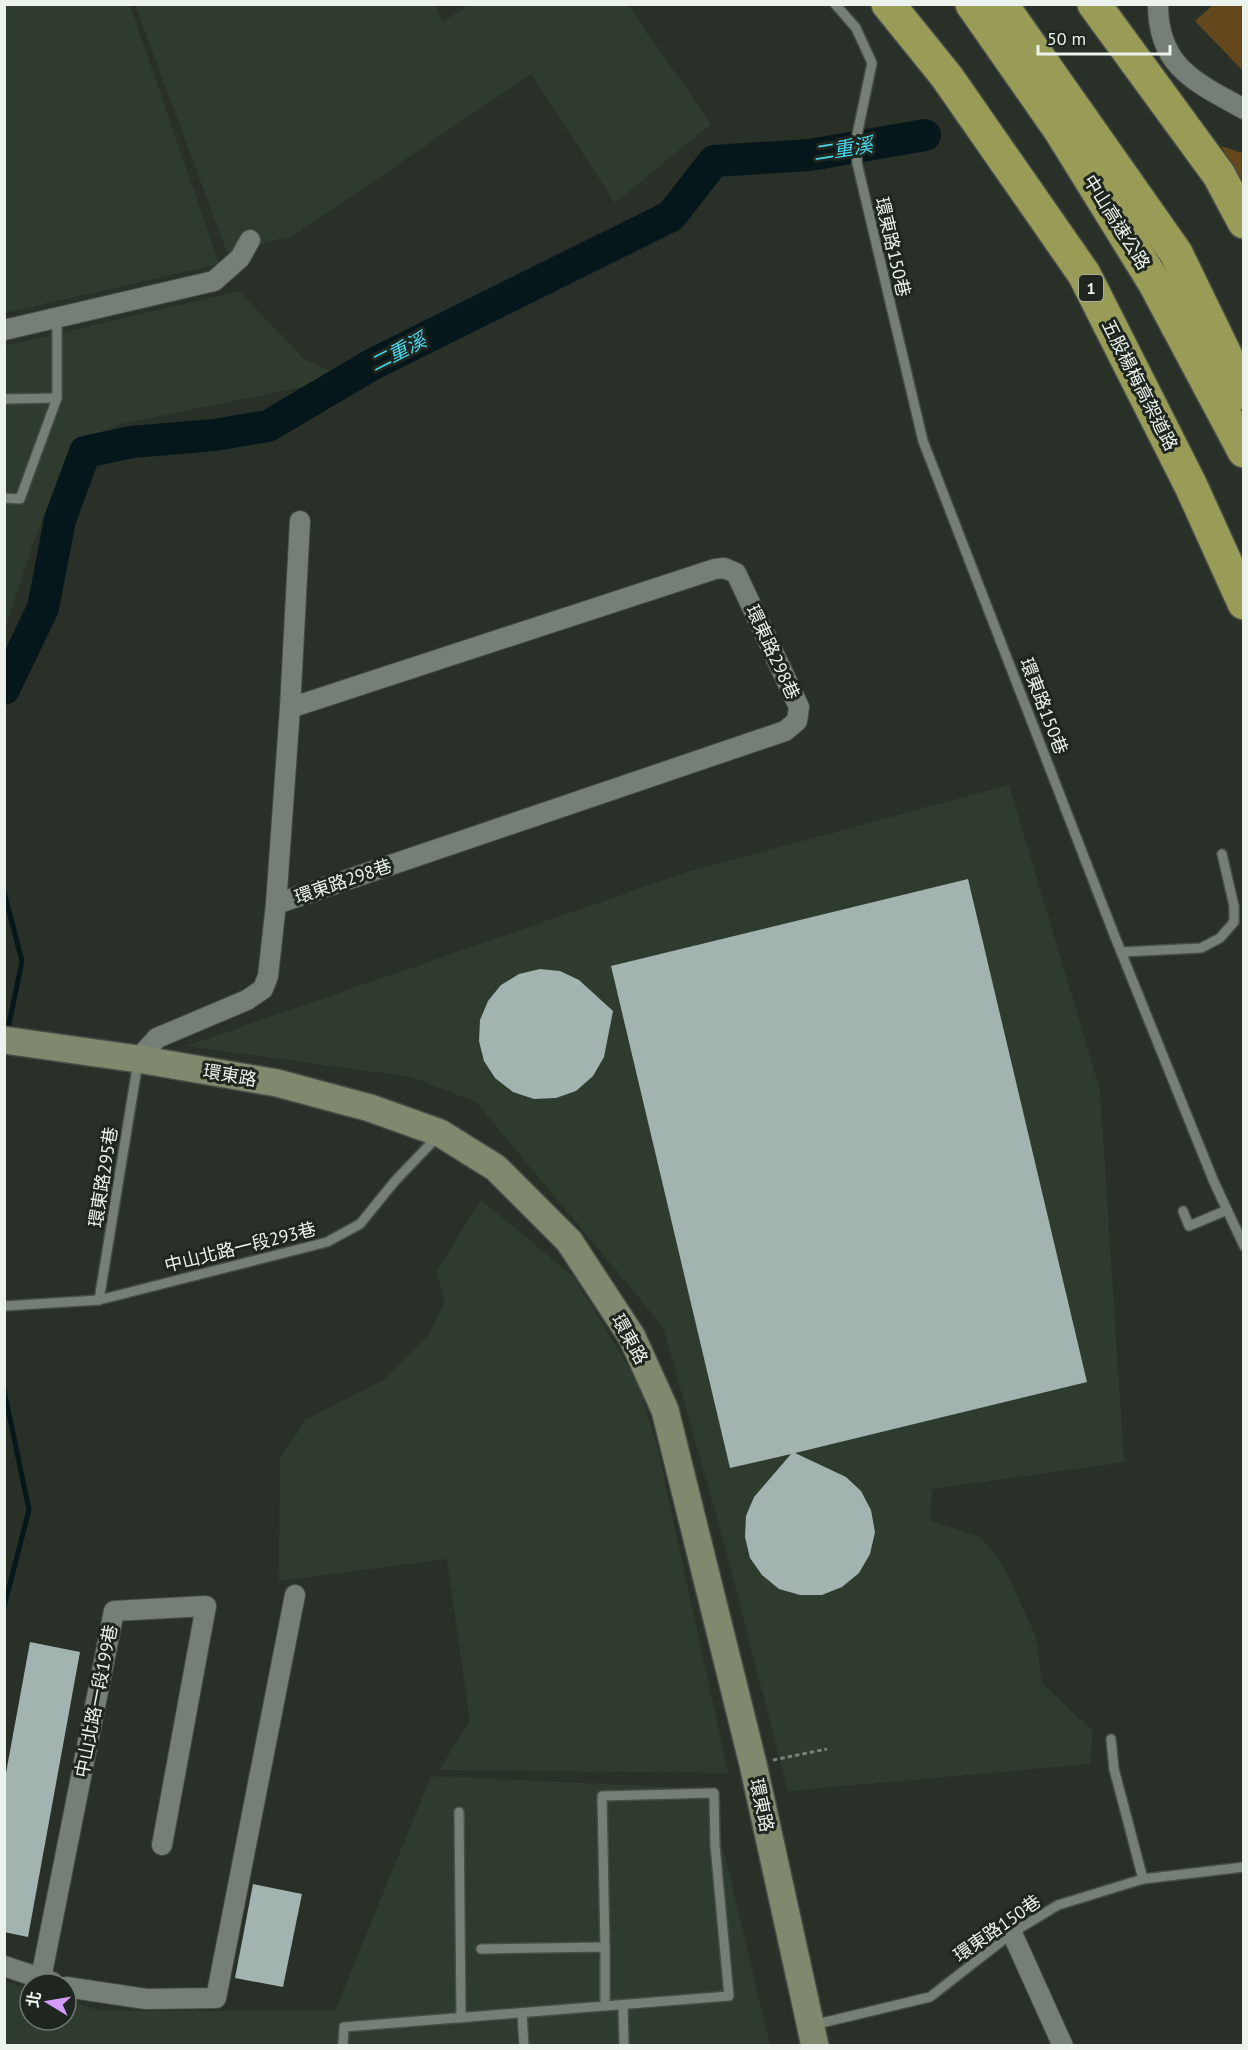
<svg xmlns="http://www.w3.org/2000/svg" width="1248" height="2050" viewBox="0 0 1248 2050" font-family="'PT Sans','Noto Sans TC',sans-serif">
<rect width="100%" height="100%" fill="#283028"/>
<g fill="#2f3b2f">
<polygon points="4,5 130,5 219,264 5,313"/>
<polygon points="135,5 436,5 442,22 469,5 628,5 711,124 615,203 531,74 293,236 227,252"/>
<polygon points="239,291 304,359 333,372 308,386 121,424 71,444 32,547 5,628 5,346"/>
<polygon points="1009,785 1100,1090 1124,1462 932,1489 930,1520 981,1537 1004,1567 1036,1637 1042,1683 1093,1731 1090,1764 788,1791 721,1532 663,1327 476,1102 411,1077 186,1046 687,872"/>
<polygon points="481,1200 574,1277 637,1381 657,1445 728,1773 439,1770 470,1721 447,1559 279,1581 280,1458 305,1420 385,1379 427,1337 445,1302 436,1272"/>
<polygon points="431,1776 709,1789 770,2045 5,2045 4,1981 30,1989 30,2020 66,2020 66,2000 100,2011 335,2011"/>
</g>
<g fill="#62481c">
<polygon points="1213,5 1243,5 1243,71 1195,21"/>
<polygon points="1221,146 1243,153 1243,182"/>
</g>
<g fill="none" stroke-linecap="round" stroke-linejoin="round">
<g stroke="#05171a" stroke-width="5">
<polyline points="4,892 22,961 7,1034"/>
<polyline points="4,1390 29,1510 4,1607"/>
</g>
<polyline stroke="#05171a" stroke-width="32" points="4,689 43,608 60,520 85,452 132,442 214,435 268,426 373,364 671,216 714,161 810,155 925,135"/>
</g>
<g fill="#a3b3af">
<polygon points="968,879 1087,1382 795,1453 846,1477 861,1491 871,1510 875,1532 870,1554 859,1573 842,1587 822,1595 800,1595 779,1589 762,1575 750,1558 745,1537 746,1516 754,1497 791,1454 730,1468 611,966"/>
<polygon points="540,969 560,971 579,980 613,1011 604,1057 593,1076 576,1091 556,1098 534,1099 513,1092 495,1078 484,1061 479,1041 480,1020 488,1001 501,985 519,974"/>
<polygon points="30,1642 80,1652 28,1937 4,1932 4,1784"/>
<polygon points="253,1884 302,1894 283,1987 235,1978"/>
</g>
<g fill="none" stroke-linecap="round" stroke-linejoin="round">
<defs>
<g id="lane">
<polyline points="835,4 856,28 872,63 857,135 857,163 923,441 1115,937 1214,1182 1244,1246"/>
<polyline points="4,399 57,398"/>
<polyline points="4,498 20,499 57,398 57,318"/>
<polyline points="1122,952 1201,948 1220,938 1234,922 1234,906 1222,854"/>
<polyline points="1183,1211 1189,1226 1227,1210"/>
<polyline points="99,1300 138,1062"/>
<polyline points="4,1306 99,1300 327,1242 360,1224 395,1181 439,1135"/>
<polyline points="1111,1739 1114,1769 1143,1879"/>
<polyline points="459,1812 461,2018"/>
<polyline points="481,1949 605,1947 605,2006"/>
<polyline points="623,2005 624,2046"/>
<polyline points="522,2013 524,2046"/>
<polyline points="813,2025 930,1997 1012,1933 1058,1905 1143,1879 1244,1867"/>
<polyline points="343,2046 344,2027 729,1996 715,1845 714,1793 602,1796 605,1947"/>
</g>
<g id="street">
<path d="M1158,4C1158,67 1195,82 1244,109"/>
<polyline points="4,330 214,281 240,258 250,240"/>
<polyline points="276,904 785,731 797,721 799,707 736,573 724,568 715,569 290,708"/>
<polyline points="138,1059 157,1038 247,1000 263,989 268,976 276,904 290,708 300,521"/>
<polyline points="1012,1933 1063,2046"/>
<polyline points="4,1966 52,1982"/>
<polyline points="41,1978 114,1611 206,1606 162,1845"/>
<polyline points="66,1987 146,1999 216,1998 295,1595"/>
</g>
<polyline id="secondary" points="4,1040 138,1059 277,1083 370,1108 440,1133 496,1168 569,1241 632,1337 665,1410 753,1764 815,2046"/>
<g id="highway">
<polyline points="888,4 947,77 1084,274 1191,486 1244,603"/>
<polyline points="972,4 1060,130 1154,282 1244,451"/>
<polyline points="1001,4 1176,253 1244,393"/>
<polyline points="1094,4 1219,175 1244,222"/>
</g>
</defs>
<use href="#lane" stroke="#464c46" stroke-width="12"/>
<use href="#street" stroke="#464c46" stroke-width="22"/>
<use href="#secondary" stroke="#464c46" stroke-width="30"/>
<use href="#highway" stroke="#464c46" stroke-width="36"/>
<polyline stroke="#7b827b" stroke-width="3" stroke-dasharray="4.5 3" stroke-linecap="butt" points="773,1760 827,1749"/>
<use href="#lane" stroke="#767f76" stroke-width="9"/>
<use href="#street" stroke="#767f76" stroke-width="20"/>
<use href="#secondary" stroke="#80886d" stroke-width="27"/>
<use href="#highway" stroke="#989c57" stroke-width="33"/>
</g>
<g text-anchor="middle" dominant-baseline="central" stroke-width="6" stroke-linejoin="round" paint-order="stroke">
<rect fill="#1f261f" stroke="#aeb5ae" stroke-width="1.5" x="1079" y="275" width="24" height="26" rx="4.5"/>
<g font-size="16" font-weight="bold" fill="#ecf2ec">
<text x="1091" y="288">1</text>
</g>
<g font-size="18" fill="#ecf2ec" stroke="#1f261f">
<text transform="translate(1117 222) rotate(58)">中山高速公路</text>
<text transform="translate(893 247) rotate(77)">環東路150巷</text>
<text transform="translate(1140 385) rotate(63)">五股楊梅高架道路</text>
<text transform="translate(773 652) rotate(65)">環東路298巷</text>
<text transform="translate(1044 706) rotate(69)">環東路150巷</text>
<text transform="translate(343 881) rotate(-19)">環東路298巷</text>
<text transform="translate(230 1075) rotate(10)">環東路</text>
<text transform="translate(103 1177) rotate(-81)">環東路295巷</text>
<text transform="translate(240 1247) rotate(-14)">中山北路一段293巷</text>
<text transform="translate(630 1339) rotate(61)">環東路</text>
<text transform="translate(96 1701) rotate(-79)">中山北路一段199巷</text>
<text transform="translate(762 1805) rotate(78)">環東路</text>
<text transform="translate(997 1928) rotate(-35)">環東路150巷</text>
</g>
<g font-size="20" font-style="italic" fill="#4ad8ef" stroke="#1f261f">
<text transform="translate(843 149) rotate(-9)">二重溪</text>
<text transform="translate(398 352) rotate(-27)">二重溪</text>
</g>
</g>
<rect width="1248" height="2050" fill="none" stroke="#ecf2ec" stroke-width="12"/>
<g transform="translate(48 2002) rotate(281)"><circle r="28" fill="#1f261f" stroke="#717871" stroke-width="1.5"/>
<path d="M0-4.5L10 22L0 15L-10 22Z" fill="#d49cfc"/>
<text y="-9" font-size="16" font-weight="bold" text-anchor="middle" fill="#ecf2ec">北</text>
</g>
<path d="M1038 45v9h132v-9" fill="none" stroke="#ecf2ec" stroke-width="3"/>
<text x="1047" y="45" font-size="18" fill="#ecf2ec" stroke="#1f261f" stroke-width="4.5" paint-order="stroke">50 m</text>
</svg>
